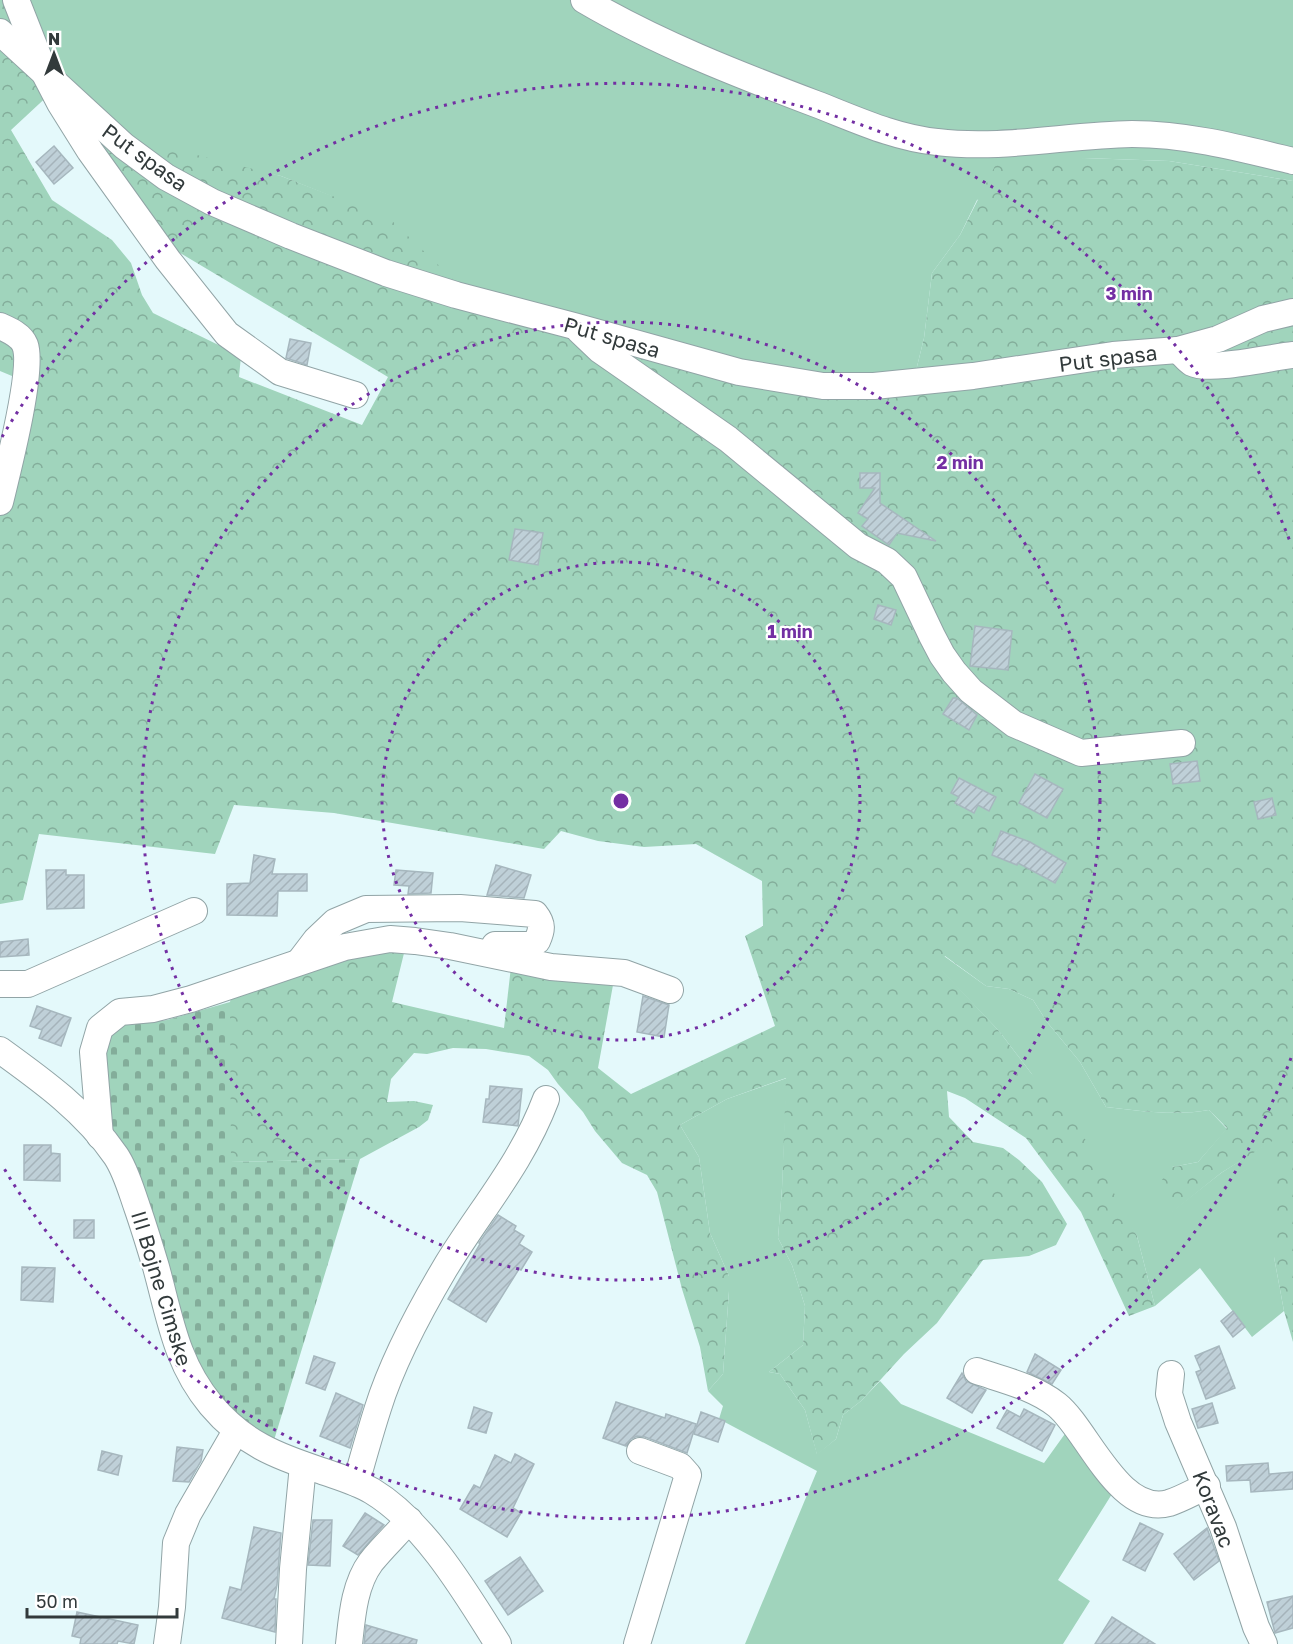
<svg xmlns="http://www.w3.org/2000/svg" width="1293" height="1644" viewBox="0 0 1293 1644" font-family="'Golos Text',sans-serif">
<defs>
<pattern id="forest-crowns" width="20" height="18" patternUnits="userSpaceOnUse" patternTransform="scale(1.5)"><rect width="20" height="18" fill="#a0d4bc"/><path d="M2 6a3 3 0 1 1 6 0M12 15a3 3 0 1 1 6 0" fill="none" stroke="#83ad9a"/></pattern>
<pattern id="cemetery-stones" width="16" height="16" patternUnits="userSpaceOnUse" patternTransform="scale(1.5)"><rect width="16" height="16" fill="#a0d4bc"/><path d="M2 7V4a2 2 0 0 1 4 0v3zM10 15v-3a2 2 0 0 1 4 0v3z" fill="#83ad9a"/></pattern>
<pattern id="building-hatch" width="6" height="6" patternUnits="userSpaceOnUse" patternTransform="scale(1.5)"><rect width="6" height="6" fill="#bfd0d8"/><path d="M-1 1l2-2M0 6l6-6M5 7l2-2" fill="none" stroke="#a5b3ba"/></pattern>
</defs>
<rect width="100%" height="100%" fill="#e4f9fb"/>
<g fill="#a0d4bc">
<polygon points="16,0 1293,0 1293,181 1169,161 1084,158 977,200 960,235 932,273 924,338 912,387 843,395 474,308 331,196 281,176 112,143 82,118"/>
<path d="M944,956L986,986L1009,989L1033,1000L1047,1022L1080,1062L1106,1107C1141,1111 1175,1116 1209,1110L1227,1129L1198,1162L1172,1167L1170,1213L1221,1173L1274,1139V1257L1284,1311L1252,1337L1200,1268L1155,1306L1137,1236L1031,1073L999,1031L937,966Z"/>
<polygon points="787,1078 782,1188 778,1238 792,1265 805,1306 803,1345 769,1372 780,1374 805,1410 817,1454 836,1439 843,1415 861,1401 880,1381 901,1404 1044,1463 1072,1424 1117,1486 1058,1580 1090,1601 1063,1644 745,1644 817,1471 719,1419 723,1406 708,1391 723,1374 729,1291 729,1276 710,1233 699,1157 680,1125 727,1099"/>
</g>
<path fill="url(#forest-crowns)" d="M0,0H16L53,91L11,130L52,200L112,240L131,263L142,295L153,313L241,356L239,377L362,425L388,377L150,235L90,151L112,143L173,149L281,176L389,218L451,277L474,308L766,387H912L924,338L932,273L960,235L997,162L1084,158L1169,161L1293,181V1342L1284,1311L1274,1257V1140L1221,1173L1170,1214L1161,1181L1172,1167L1198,1162L1227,1128L1209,1110C1175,1116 1141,1111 1106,1107L1080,1062L1047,1022L1033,1000L1009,989L986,986L945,956L938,966L999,1031L1031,1073L1077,1124L1137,1236L1155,1306L1129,1316L1081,1212L1026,1138L965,1098L947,1091L949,1117L973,1142L1003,1148L1019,1160L1042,1182L1067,1224L1056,1245L1029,1256L983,1260L937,1323L904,1354L861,1401L843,1415L836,1439L817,1455L805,1410L780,1374L769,1372L803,1345L805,1306L792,1265L778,1238L782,1188L786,1078L727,1099L680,1125L699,1157L710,1233L729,1276V1291L723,1374L708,1391L700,1347L682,1289L657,1192L647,1175L622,1163L595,1131L583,1112L558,1084L548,1070L529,1056L486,1049L453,1048L427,1054L414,1053L391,1079L387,1102L414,1101L433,1105L428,1120L419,1127L360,1159L230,1162V1002L233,989L407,941L392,1002L504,1028L512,958L615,974L598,1068L631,1094L775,1026L745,936L763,926L762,881L696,844L644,847L598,841L561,831L544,849L334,813L234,805L215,854L39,834L23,900L0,904V502L24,381L0,371Z"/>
<polygon fill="url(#cemetery-stones)" points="230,1002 231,1162 360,1159 271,1450 233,1422 190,1365 104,1128 98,1037 108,1027 167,1020"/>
<g fill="url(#building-hatch)" stroke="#a6b7be" stroke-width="1.5">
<polygon points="54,146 73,168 54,184 36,162"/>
<polygon points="290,339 311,343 307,365 286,358"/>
<polygon points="860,473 880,473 880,503 936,541 897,533 889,545 862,526 868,519 858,513 875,488 860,488"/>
<polygon points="515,529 543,533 538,565 509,560"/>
<polygon points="878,605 896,610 891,625 874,619"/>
<polygon points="975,626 1012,631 1008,670 970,666"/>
<polygon points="953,698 957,698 977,715 969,730 943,714"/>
<polygon points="1197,761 1200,781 1173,784 1170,764"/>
<polygon points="1035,774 1063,789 1047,818 1019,803"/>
<polygon points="959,778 996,797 989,811 978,805 974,813 955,803 959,797 951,793"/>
<polygon points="1272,798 1276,815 1258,819 1254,802"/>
<polygon points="1001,831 1030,842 1066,863 1055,883 1018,863 1017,865 992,855"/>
<polygon points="254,855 275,859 272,874 307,874 307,891 278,891 277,916 227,915 227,884 250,883"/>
<polygon points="496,865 531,875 524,898 487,895"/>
<polygon points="46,870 66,870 66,875 84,875 84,908 47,909"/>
<polygon points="396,870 433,873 431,893 408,894 409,886 394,885"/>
<polygon points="28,939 29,955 0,957 0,942"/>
<polygon points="643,996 669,1005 664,1037 637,1032"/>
<polygon points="37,1006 71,1018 61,1046 39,1038 42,1030 30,1026"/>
<polygon points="490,1086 522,1089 518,1126 483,1122 486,1099 489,1099"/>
<polygon points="24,1145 51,1145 51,1153 60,1154 60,1181 24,1180"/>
<polygon points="498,1215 516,1226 514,1230 524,1236 519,1244 532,1252 521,1270 519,1269 486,1322 448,1299 480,1244 479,1243"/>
<rect x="74" y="1220" width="20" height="18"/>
<polygon points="22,1267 55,1268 53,1302 21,1300"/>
<polygon points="1233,1311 1245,1327 1233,1337 1221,1321"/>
<polygon points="1219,1346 1235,1388 1206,1399 1196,1372 1201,1370 1195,1356"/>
<polygon points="1035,1354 1061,1370 1052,1384 1027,1372"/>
<polygon points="314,1356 335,1363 325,1390 306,1383"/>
<polygon points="962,1373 966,1381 986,1390 972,1413 947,1398"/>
<polygon points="336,1393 363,1405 350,1448 320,1436"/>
<polygon points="616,1402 665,1418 666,1414 696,1424 687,1453 645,1437 637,1436 631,1439 626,1446 603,1438"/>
<polygon points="1212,1403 1218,1423 1198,1428 1192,1409"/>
<polygon points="474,1407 492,1413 486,1433 468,1428"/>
<polygon points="1024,1409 1055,1425 1042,1451 997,1428 1007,1410 1020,1417"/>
<polygon points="701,1412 725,1421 718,1442 694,1434"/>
<polygon points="177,1447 203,1450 201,1461 189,1482 173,1481"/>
<polygon points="102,1451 122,1456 118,1475 98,1470"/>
<polygon points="515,1454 534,1464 513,1508 521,1513 507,1537 460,1509 474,1485 480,1488 495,1455 511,1463"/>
<polygon points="1268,1463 1269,1474 1293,1472 1293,1489 1251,1492 1250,1480 1227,1481 1226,1466"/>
<polygon points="365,1513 384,1525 358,1555 343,1546"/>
<polygon points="313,1520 332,1520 330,1566 308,1565"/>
<polygon points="1140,1523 1163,1534 1145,1571 1123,1560"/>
<polygon points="254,1527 281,1533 277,1585 274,1599 276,1599 275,1632 222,1618 230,1587 241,1590"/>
<polygon points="1207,1528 1219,1561 1194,1580 1174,1554"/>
<polygon points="520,1557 543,1591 508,1615 485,1581"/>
<polygon points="1293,1596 1293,1628 1275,1633 1267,1602"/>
<polygon points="77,1612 138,1625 134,1644 118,1641 117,1644 80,1644 81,1638 72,1636"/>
<polygon points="1112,1617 1155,1644 1095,1644"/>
<polygon points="366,1625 417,1640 416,1644 364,1644"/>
</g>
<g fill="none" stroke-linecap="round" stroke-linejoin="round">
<defs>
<g id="minor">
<polyline points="16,0 46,76 60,103 90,151 168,260 227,334 280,372 355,395"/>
<path d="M584,0C657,43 737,74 816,104C855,119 895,138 937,142C1002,150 1067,135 1132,134C1187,134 1240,148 1293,161"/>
<polyline points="0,32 124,146 166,177 212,202 291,236 386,273 456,295 574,326 739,372 823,386 874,386 973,376 1113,355 1178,350 1218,339 1263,319 1293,312"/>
<path d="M0,326C9,330 21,335 25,345C34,369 7,473 0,502"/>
<polyline points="579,330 600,350 728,439 858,546 887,561 904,577 932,636 942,655 954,672 971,691 1014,724 1081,753 1182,743"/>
<path d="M1178,350C1183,354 1187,360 1192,363C1210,372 1271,357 1293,355"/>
<path d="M300,961L316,940L335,922L366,909L460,908L535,914C543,924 542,930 537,941L530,945H495"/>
<polyline points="0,984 28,984 194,911"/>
<path d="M0,1050C43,1081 86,1112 116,1156C126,1171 131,1190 137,1207C144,1227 150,1247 156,1267C170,1318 176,1363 211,1405C243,1443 276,1456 322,1471C339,1477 357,1482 372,1491C425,1523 466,1593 498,1644"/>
<polyline points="100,1136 93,1052 100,1028 120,1012 153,1009 191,999 345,947 390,939 415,941 450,946 551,967 624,973 670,990"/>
<path d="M977,1371C1004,1380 1034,1387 1057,1405C1087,1429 1119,1517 1169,1503C1182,1499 1195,1491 1207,1486"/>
<polyline points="1171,1374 1169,1394 1178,1422 1223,1527 1256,1627 1264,1644"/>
<path d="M356,1483C363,1458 370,1433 378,1408C393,1360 419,1312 445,1268C480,1210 521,1165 546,1099"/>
<polyline points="167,1644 172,1607 176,1543 188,1514 236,1431"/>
<polyline points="289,1644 293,1569 303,1465"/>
<path d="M349,1644C352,1617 354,1585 371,1562C383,1547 397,1534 409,1520"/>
<polyline points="637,1644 688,1475 680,1466 640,1451"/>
</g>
</defs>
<use href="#minor" stroke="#91a4a6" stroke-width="28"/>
<use href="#minor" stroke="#fff" stroke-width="26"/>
</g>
<g fill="none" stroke="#732fa3" stroke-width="3" stroke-dasharray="3 6">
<circle cx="621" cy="801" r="239"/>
<circle cx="621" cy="801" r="479"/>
<path d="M1291 1058A718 718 0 0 1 2 1165M2 437A718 718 0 0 1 1291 544"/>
</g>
<g text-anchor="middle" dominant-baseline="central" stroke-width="4.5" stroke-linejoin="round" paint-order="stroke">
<g font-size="21" fill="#323a3b" stroke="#fff">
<text transform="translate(145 157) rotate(36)">Put spasa</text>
<text transform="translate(612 337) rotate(16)">Put spasa</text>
<text transform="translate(1108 358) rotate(-7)">Put spasa</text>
<text transform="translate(162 1288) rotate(73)">III Bojne Cimske</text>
<text transform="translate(1214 1509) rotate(69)">Koravac</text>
</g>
</g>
<circle cx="621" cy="801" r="9" fill="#732fa3" stroke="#fff" stroke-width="3"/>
<g font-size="18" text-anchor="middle" font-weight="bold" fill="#732fa3" stroke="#fff" stroke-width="4.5" stroke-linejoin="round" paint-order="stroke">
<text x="1129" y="300">3 min</text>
<text x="960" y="469">2 min</text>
<text x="790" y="638">1 min</text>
</g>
<g transform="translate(54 54)" stroke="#ffffff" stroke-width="4.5" paint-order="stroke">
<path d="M0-4.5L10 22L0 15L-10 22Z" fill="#323a3b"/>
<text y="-9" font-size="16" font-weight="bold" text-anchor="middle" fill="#323a3b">N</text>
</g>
<path d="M27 1608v9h150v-9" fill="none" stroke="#323a3b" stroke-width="3"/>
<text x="36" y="1608" font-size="18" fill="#323a3b" stroke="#ffffff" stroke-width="4.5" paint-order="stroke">50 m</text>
</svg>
